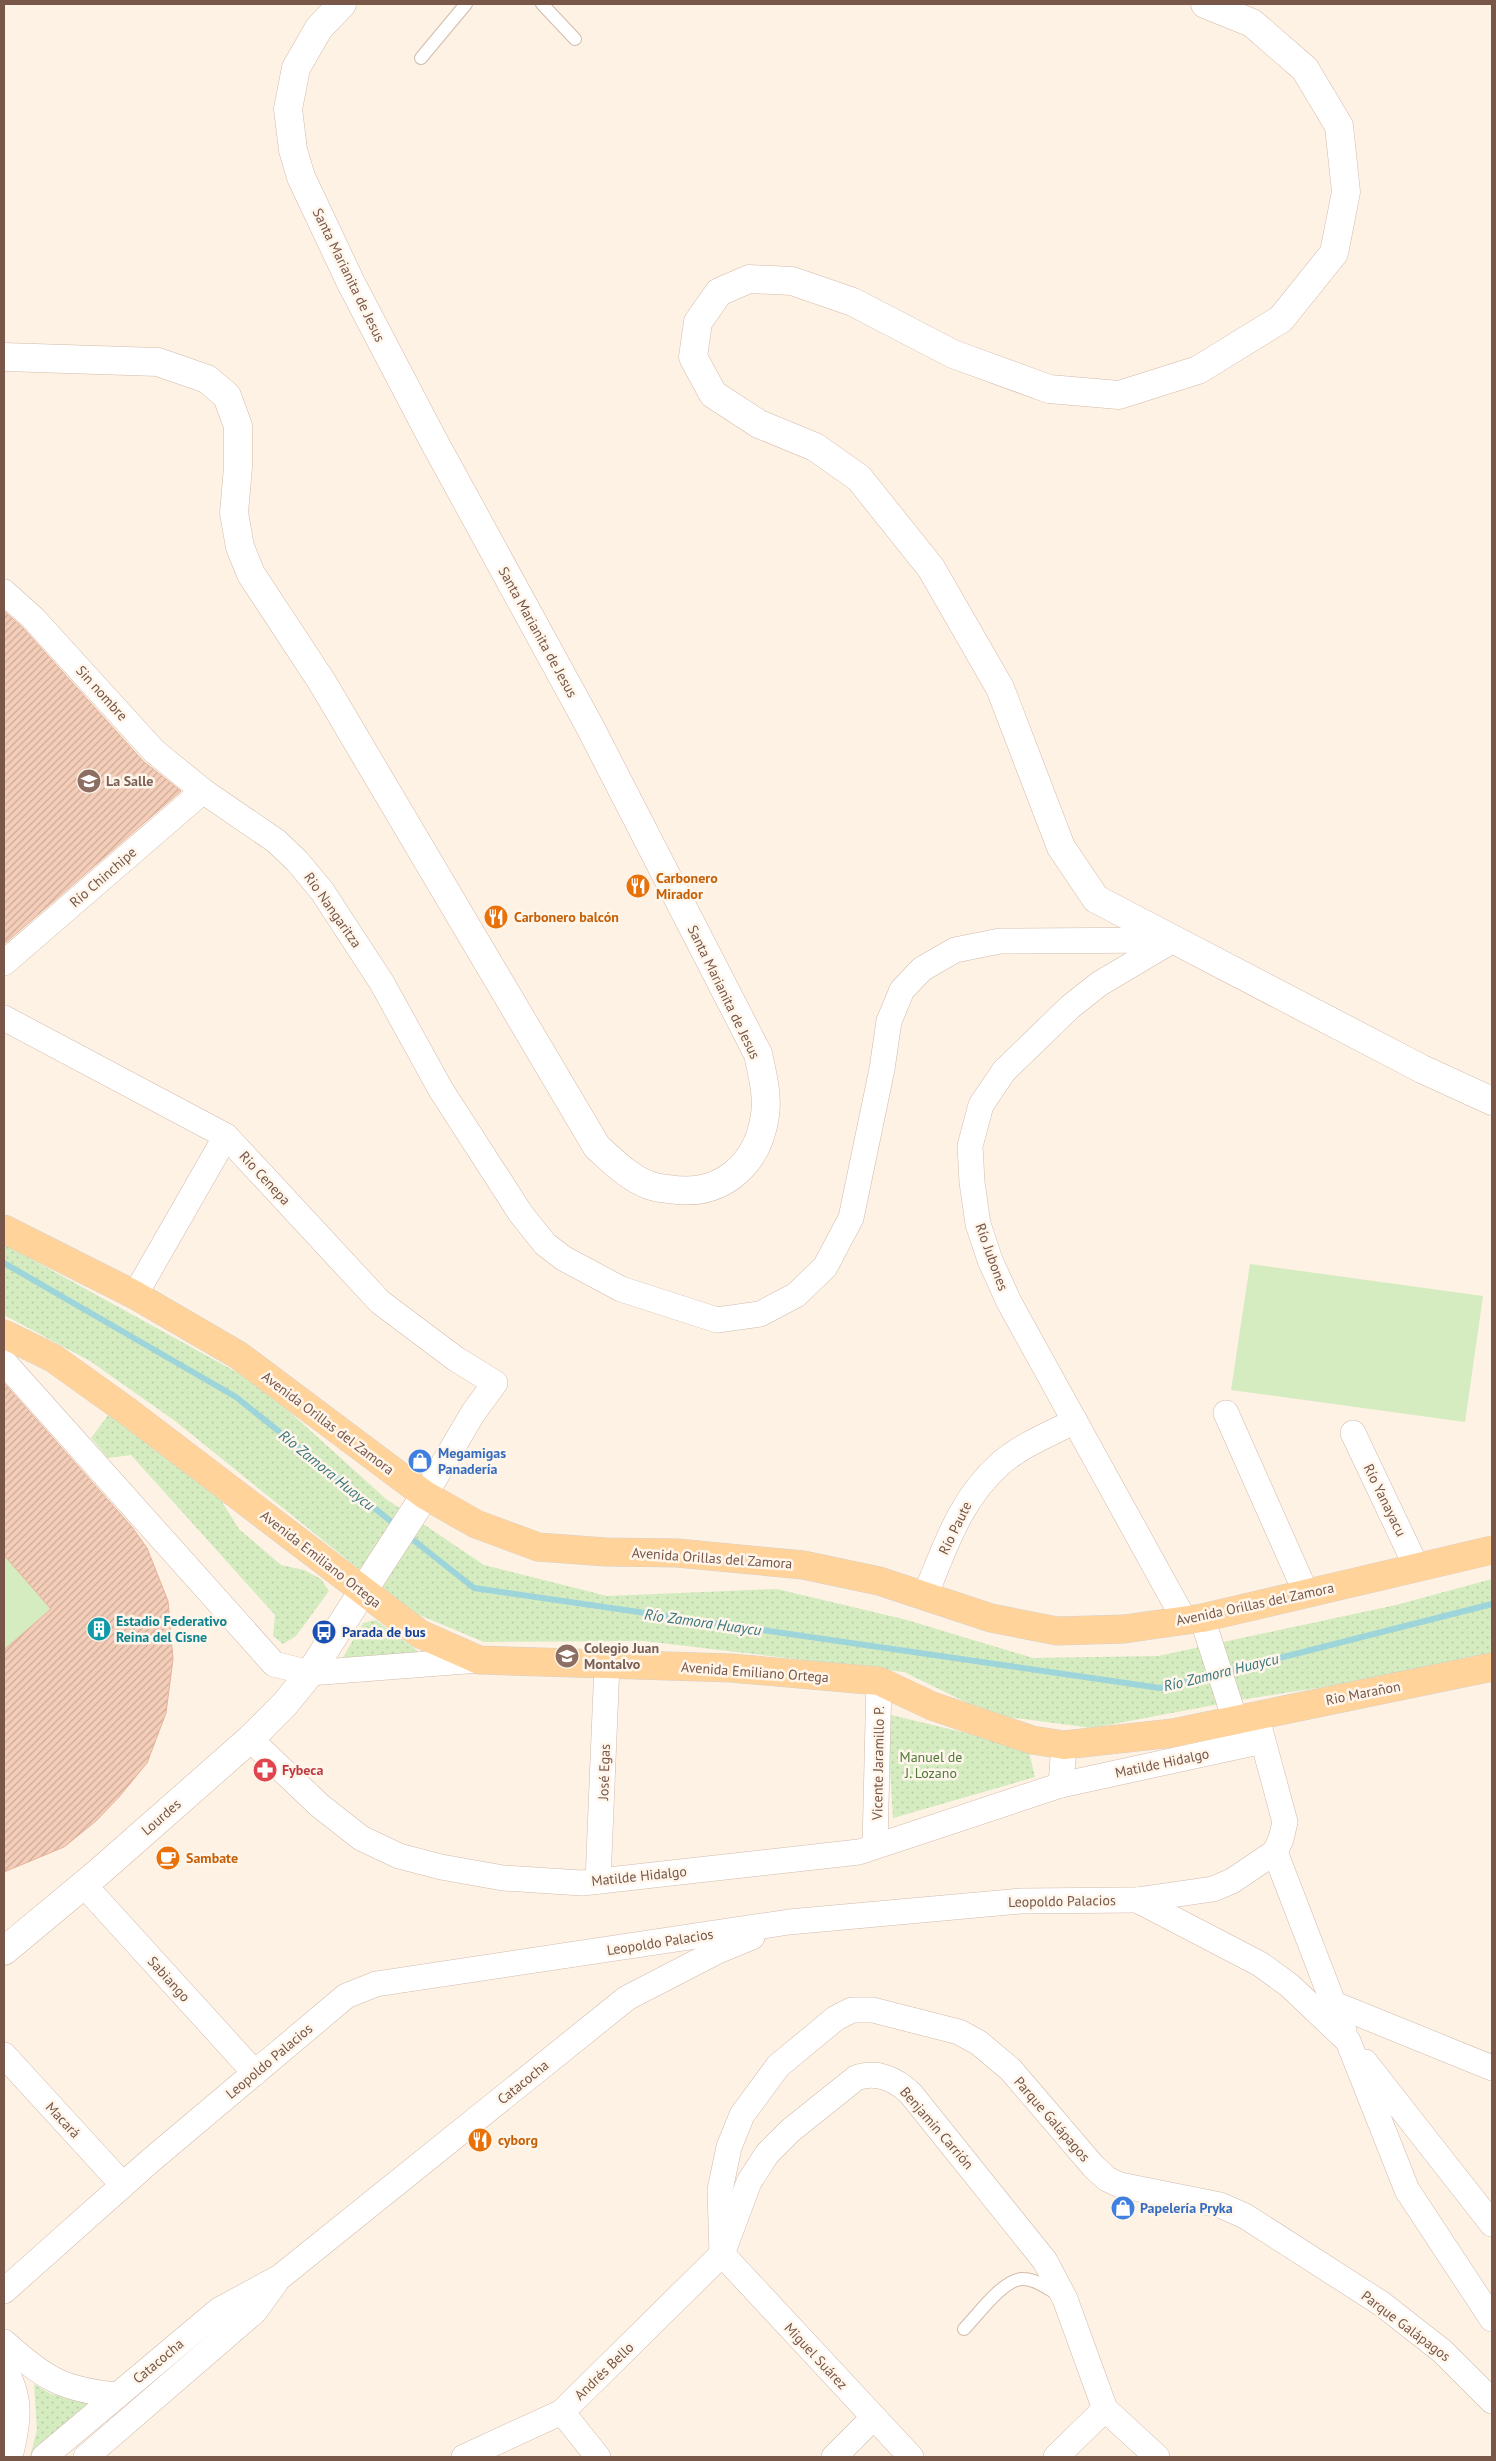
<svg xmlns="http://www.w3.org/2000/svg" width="1496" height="2461" viewBox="0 0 1496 2461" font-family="'PT Sans',sans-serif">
<defs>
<pattern id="green-dots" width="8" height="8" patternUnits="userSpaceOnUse" patternTransform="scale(1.25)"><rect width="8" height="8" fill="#d5ecc1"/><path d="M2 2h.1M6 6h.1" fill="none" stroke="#bacca7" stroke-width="1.8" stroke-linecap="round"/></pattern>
<pattern id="building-hatch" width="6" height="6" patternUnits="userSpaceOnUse" patternTransform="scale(1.25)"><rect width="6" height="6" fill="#f5ceba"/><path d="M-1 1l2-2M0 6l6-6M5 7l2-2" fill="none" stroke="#cbaa99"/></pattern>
</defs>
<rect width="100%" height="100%" fill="#fdf2e4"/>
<g fill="url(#green-dots)">
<polygon points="4,1244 260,1385 386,1499 484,1565 607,1596 777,1589 907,1620 1033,1658 1158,1656 1396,1605 1492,1579 1492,1661 1246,1699 1092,1728 992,1715 904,1672 644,1641 484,1642 412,1612 175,1421 90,1361 4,1315"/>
<polygon points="109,1414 219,1497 239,1529 281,1565 304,1570 321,1579 329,1591 296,1636 283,1644 273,1636 275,1615 131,1455 108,1458 91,1438"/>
<polygon points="376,1620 418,1651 415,1659 342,1659 363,1623"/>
<polygon points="887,1714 1028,1748 1035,1777 893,1818"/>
<polygon points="34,2384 51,2394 90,2404 39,2457 30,2457 37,2430"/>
</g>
<g fill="#d5ecc1">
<polygon points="1250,1264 1483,1296 1465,1422 1231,1390"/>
<polygon points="4,1555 51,1609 4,1650"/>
</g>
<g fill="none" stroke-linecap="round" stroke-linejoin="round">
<g stroke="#9dd5db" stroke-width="6">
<polyline points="4,1263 236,1397 398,1527"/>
<polyline points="407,1535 474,1588 1160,1688 1215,1674"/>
<polyline points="1224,1672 1492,1604"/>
</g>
</g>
<g fill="url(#building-hatch)" stroke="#e8b399">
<polygon points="4,611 23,628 143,761 181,791 4,944"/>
<polygon points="4,1383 132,1527 147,1548 168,1601 173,1659 166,1713 147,1763 119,1797 96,1821 64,1847 4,1872 4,1650 51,1609 4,1555"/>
</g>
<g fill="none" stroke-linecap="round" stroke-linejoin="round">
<defs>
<g id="lane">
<polyline points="542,4 575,39"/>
<polyline points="421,58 466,4"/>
<path d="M964,2329C977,2316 1004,2278 1023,2279C1036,2279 1048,2289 1059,2295"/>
</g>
<g id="street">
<polyline points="4,592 33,618 154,751 203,791 276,841 297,861 322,891 382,983 441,1090 521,1214 545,1244 563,1258 621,1289 717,1320 760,1314 796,1295 825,1267 851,1218 882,1069 889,1021 902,990 922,969 955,950 1000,941 1173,940"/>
<polyline points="1173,940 1099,984 1070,1007 1004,1071 981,1105 970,1146 972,1182 978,1224 990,1260 1009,1302 1185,1621"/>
<polyline points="4,963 203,791"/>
<polyline points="4,1018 226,1136 380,1302 456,1359 495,1383 473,1413 425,1495"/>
<polyline points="135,1295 226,1136"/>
<polyline points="4,1362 274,1664 310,1673 479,1660"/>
<polyline points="1226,1413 1306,1593"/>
<polyline points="1353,1433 1417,1568"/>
<path d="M925,1596C945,1547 960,1499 1001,1463C1022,1445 1050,1434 1075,1421"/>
<polyline points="1202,1618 1235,1720"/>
<polyline points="250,1739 319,1805 361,1838 399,1856 441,1867 503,1878 582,1883 859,1852 1061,1785 1064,1745"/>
<polyline points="1061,1785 1263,1741"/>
<polyline points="875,1845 879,1681"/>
<polyline points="1275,1852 1344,2031"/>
<polyline points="598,1881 607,1664"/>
<polyline points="84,1885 255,2073"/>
<polyline points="1137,1900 1260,1964 1289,1985 1348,2041 1407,2190 1492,2319"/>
<polyline points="1332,2003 1492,2068"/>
<polyline points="4,2055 123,2185"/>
<polyline points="1365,2062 1492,2224"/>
<polyline points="722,2254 720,2190 729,2147 742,2115 778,2066 836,2018 852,2010 873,2010 959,2032 979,2043 1011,2070 1093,2166 1107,2179 1120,2185 1220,2205 1245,2216 1382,2304 1442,2351 1492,2401"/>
<polyline points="722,2254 911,2457"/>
<polyline points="4,2291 150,2161 346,1996 376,1984 789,1922 1021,1901 1137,1900 1213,1889 1232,1881 1275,1852 1281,1839 1285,1822 1256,1715"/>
<path d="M4,2342C44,2378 62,2390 118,2395"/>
<path d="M4,2367C23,2400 18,2422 10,2457"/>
<polyline points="562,2412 598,2457"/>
<polyline points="44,2457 219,2310 280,2277 627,1998 718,1951 752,1937"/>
<polyline points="86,2457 254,2312 276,2282"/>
<path d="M464,2457L562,2412L722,2254L749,2182L767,2154L791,2130L856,2078C877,2070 897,2080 911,2094L1045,2261L1065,2299L1105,2409L1157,2457"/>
<polyline points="834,2457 873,2418"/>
<polyline points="1056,2457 1105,2409"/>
</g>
<g id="secondary">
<polyline points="1205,4 1252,23 1305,69 1339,126 1346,192 1334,253 1281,319 1198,370 1119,395 1049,389 953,354 853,302 792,281 749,279 719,292 698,322 693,357 713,394 759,424 815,447 859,478 931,568 1000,688 1061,847 1096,899 1422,1069 1492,1101"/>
<path d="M4,357L158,362L207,379L227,396L238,426V467L234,513L240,547L251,574L322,682L597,1147C613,1161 629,1178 649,1185C655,1188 662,1188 668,1189C720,1198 758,1166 765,1115C768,1095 762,1073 758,1054L589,725L431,436L351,283L301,177L293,150L288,109L296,68L319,28L342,4"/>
<polyline points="4,1951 99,1872 250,1739 285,1704 310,1673 425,1495"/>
</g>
<g id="primary">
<polyline points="4,1229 135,1295 238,1355 425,1495 476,1524 538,1547 606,1552 677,1553 803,1565 879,1581 991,1618 1057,1631 1124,1629 1202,1618 1492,1550"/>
<polyline points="4,1334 53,1358 127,1411 420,1634 479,1660 731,1668 879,1681 932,1706 1032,1740 1064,1745 1173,1733 1492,1667"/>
</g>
</defs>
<use href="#lane" stroke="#d2bbac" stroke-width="14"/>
<use href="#street" stroke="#d2bbac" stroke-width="26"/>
<use href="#secondary" stroke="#d5baa9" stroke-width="29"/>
<use href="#primary" stroke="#d9d0cc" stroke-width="29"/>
<use href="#lane" stroke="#fff" stroke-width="12"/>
<use href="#street" stroke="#fff" stroke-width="25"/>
<use href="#secondary" stroke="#fff" stroke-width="28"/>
<use href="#primary" stroke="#ffd399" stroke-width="28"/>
</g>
<defs>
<symbol id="university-disc" viewBox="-11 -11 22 22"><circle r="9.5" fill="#8d6e63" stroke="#fff6eb"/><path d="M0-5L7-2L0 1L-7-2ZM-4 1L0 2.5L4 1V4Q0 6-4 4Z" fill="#fff"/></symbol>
<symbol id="restaurant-disc" viewBox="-11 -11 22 22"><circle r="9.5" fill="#e8710a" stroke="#fff6eb"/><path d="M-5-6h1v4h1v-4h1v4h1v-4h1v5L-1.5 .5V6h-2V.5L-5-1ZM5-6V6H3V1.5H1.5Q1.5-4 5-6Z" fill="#fff"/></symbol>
<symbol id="shop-disc" viewBox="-11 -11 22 22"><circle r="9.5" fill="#3f7fe0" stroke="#fff6eb"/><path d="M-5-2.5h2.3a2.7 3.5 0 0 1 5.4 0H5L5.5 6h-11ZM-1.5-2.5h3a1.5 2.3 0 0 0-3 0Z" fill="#fff"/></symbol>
<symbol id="building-disc" viewBox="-11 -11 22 22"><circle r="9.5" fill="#0f9aa8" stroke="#fff6eb"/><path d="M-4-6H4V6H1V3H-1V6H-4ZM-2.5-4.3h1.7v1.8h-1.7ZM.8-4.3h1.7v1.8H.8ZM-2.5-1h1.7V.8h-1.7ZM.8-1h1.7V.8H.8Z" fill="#fff"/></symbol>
<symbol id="bus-disc" viewBox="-11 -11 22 22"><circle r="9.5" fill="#1a4fb4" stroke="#fff6eb"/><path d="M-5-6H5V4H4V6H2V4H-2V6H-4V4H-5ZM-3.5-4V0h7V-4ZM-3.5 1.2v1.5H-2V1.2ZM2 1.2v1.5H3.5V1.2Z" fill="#fff"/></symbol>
<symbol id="school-disc" viewBox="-11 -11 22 22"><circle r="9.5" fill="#8d6e63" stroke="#fff6eb"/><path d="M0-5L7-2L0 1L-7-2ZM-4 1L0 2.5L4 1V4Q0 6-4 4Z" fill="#fff"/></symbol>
<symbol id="pharmacy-disc" viewBox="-11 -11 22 22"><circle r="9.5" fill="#e0444e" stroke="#fff6eb"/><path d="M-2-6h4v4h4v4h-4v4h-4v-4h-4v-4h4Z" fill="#fff"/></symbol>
<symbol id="cafe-disc" viewBox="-11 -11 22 22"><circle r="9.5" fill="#e8710a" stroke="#fff6eb"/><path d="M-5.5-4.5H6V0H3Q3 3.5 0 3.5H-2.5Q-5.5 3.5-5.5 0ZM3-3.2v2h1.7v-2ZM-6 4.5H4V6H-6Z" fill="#fff"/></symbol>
</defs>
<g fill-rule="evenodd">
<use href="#university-disc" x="75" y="767" width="28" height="28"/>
<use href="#restaurant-disc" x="624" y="872" width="28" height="28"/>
<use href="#restaurant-disc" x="482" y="903" width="28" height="28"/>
<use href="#shop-disc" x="406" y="1447" width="28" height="28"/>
<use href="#building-disc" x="85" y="1615" width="28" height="28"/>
<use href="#bus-disc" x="310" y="1618" width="28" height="28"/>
<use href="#school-disc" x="553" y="1642" width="28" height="28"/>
<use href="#pharmacy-disc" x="251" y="1756" width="28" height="28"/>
<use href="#cafe-disc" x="154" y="1844" width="28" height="28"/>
<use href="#restaurant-disc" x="466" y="2126" width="28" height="28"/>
<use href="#shop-disc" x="1109" y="2194" width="28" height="28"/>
</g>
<g text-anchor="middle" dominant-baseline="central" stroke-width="5" stroke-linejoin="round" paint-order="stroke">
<g font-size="14" fill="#785648" stroke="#fff6eb">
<text transform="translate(349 275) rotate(64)">Santa Marianita de Jesus</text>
<text transform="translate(538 632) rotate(61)">Santa Marianita de Jesus</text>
<text transform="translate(102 693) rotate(48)">Sin nombre</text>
<text transform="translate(103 877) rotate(-41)">Río Chinchipe</text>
<text transform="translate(333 910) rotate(55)">Rio Nangaritza</text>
<text transform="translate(724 992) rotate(64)">Santa Marianita de Jesus</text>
<text transform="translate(265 1178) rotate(47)">Rio Cenepa</text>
<text transform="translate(992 1257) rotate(70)">Río Jubones</text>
<text transform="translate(328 1423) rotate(37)">Avenida Orillas del Zamora</text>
<text transform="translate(1385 1500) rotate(64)">Río Yanayacu</text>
<text transform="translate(955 1528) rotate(-64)">Río Paute</text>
<text transform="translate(712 1558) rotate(4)">Avenida Orillas del Zamora</text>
<text transform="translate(321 1559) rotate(38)">Avenida Emiliano Ortega</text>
<text transform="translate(1255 1604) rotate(-12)">Avenida Orillas del Zamora</text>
<text transform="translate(755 1672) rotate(4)">Avenida Emiliano Ortega</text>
<text transform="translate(1363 1693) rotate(-11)">Rio Marañon</text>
<text transform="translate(878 1763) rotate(-89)">Vicente Jaramillo P.</text>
<text transform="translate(1162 1763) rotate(-12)">Matilde Hidalgo</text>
<text transform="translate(604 1772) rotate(-88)">José Egas</text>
<text transform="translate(161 1817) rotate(-41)">Lourdes</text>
<text transform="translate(639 1876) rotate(-6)">Matilde Hidalgo</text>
<text transform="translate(1062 1901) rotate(-1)">Leopoldo Palacios</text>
<text transform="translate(660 1942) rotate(-9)">Leopoldo Palacios</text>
<text transform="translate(169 1979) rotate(48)">Sabiango</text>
<text transform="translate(269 2061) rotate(-40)">Leopoldo Palacios</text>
<text transform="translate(523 2082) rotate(-39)">Catacocha</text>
<text transform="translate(1052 2119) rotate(49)">Parque Galápagos</text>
<text transform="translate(63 2120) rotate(47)">Macará</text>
<text transform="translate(937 2128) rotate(49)">Benjamín Carrión</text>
<text transform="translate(1406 2326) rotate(37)">Parque Galápagos</text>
<text transform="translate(816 2356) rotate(47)">Miguel Suárez</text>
<text transform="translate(158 2361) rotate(-40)">Catacocha</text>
<text transform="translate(604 2371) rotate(-44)">Andrés Bello</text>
</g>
<g font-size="14" font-weight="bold" fill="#785e54" stroke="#fff6eb" text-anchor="start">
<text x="106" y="781">La Salle</text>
<text x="584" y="1648">Colegio Juan<tspan x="584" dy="16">Montalvo</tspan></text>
</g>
<g font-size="14" font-weight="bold" fill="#c56008" stroke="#fff6eb" text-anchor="start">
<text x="656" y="878">Carbonero<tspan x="656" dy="16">Mirador</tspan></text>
<text x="514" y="917">Carbonero balcón</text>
<text x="186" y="1858">Sambate</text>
<text x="498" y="2140">cyborg</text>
</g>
<g font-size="14" font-weight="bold" fill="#366cbe" stroke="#fff6eb" text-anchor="start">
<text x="438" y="1453">Megamigas<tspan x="438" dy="16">Panadería</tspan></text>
<text x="1140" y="2208">Papelería Pryka</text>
</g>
<g font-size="14" font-weight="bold" fill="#0d838f" stroke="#fff6eb" text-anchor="start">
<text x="116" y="1621">Estadio Federativo<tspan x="116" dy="16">Reina del Cisne</tspan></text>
</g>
<g font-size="14" font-weight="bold" fill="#164399" stroke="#fff6eb" text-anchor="start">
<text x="342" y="1632">Parada de bus</text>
</g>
<g font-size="14" fill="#52783c" stroke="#fff6eb">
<text x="931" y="1757">Manuel de<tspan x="931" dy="16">J. Lozano</tspan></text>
</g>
<g font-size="14" font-weight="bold" fill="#be3a42" stroke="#fff6eb" text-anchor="start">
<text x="282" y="1770">Fybeca</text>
</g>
<g font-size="15" font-style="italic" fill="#3a767e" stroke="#fff6eb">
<text transform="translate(327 1470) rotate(39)">Río Zamora Huaycu</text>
<text transform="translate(703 1622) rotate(8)">Río Zamora Huaycu</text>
<text transform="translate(1221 1672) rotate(-14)">Río Zamora Huaycu</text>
</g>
</g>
<rect width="1496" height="2461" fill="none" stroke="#785648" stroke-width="10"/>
</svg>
